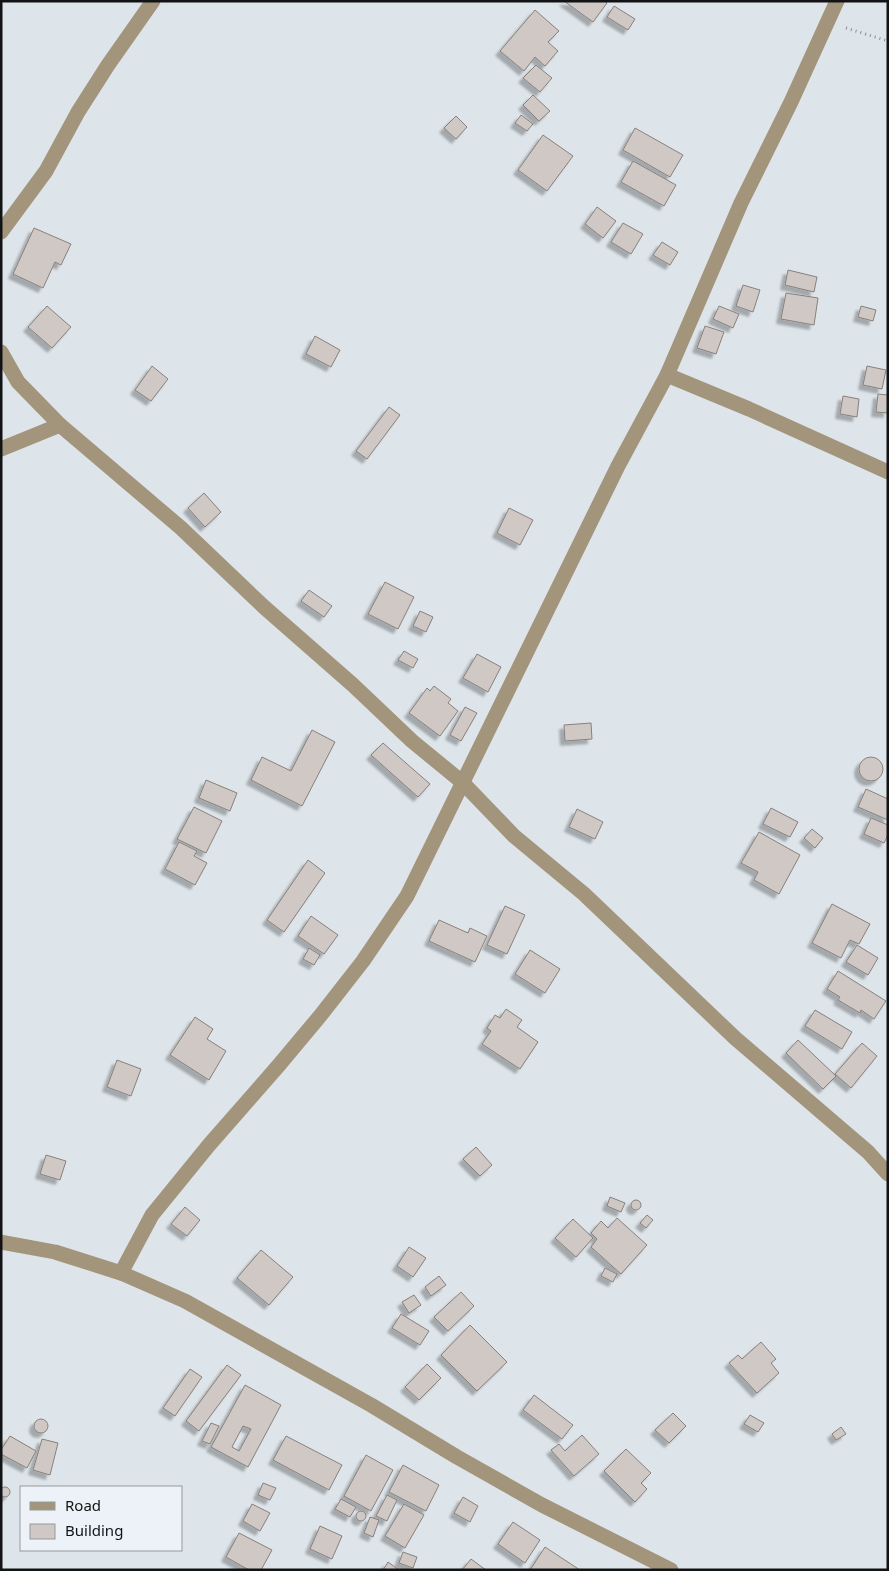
<svg xmlns="http://www.w3.org/2000/svg" width="889" height="1571" viewBox="0 0 889 1571" font-family="'Noto Sans',sans-serif">
<defs>
<filter id="shadow"><feDropShadow dx="-4.5" dy="4.5" stdDeviation="1" flood-color="#0004"/></filter>
</defs>
<rect width="100%" height="100%" fill="#dee5ea"/>
<g fill="#cfc8c4" stroke="#87807c" fill-rule="evenodd" filter="url(#shadow)">
<polygon points="564,1 605,1 607,3 593,22"/>
<polygon points="614,6 635,19 628,30 607,17"/>
<polygon points="535,10 559,31 548,42 558,51 545,66 535,57 524,71 500,51"/>
<polygon points="536,65 552,78 540,92 523,78"/>
<polygon points="533,95 550,111 539,121 523,105"/>
<polygon points="521,115 533,124 527,131 515,123"/>
<polygon points="456,116 467,127 456,139 444,128"/>
<polygon points="635,128 683,155 670,177 623,150"/>
<polygon points="543,135 573,156 547,191 518,170"/>
<polygon points="633,161 676,185 664,206 621,182"/>
<polygon points="597,207 616,221 603,238 585,224"/>
<polygon points="623,223 643,234 631,254 611,242"/>
<polygon points="34,228 71,244 61,265 55,262 43,288 13,274"/>
<polygon points="662,242 678,252 670,265 653,255"/>
<polygon points="788,270 817,277 814,292 785,285"/>
<polygon points="743,285 760,290 753,312 736,306"/>
<polygon points="786,293 818,298 814,325 781,319"/>
<polygon points="47,306 71,327 52,348 28,327"/>
<polygon points="719,306 739,314 733,328 713,319"/>
<polygon points="861,306 876,310 873,321 858,317"/>
<polygon points="705,326 724,332 716,354 697,348"/>
<polygon points="315,336 340,350 331,367 306,354"/>
<polygon points="152,366 168,379 151,401 135,390"/>
<polygon points="867,366 886,370 882,389 863,385"/>
<polygon points="878,394 888,395 888,413 876,412"/>
<polygon points="843,396 859,399 857,417 840,414"/>
<polygon points="389,407 400,415 367,459 356,451"/>
<polygon points="204,493 221,512 205,527 188,508"/>
<polygon points="509,508 533,520 520,545 497,533"/>
<polygon points="385,582 414,597 398,629 368,614"/>
<polygon points="309,590 332,606 324,617 301,601"/>
<polygon points="420,611 433,617 426,632 413,626"/>
<polygon points="404,651 418,659 413,668 398,660"/>
<polygon points="477,654 501,667 488,692 463,678"/>
<polygon points="434,686 451,699 448,703 458,711 440,736 409,713 427,688 430,691"/>
<polygon points="465,707 477,713 461,741 450,735"/>
<polygon points="591,723 592,739 565,741 564,725"/>
<polygon points="312,730 335,742 302,806 251,780 262,757 291,771"/>
<polygon points="383,743 430,784 418,797 371,755"/>
<circle cx="871" cy="769" r="12"/>
<polygon points="206,780 237,793 230,811 199,798"/>
<polygon points="866,789 888,799 888,820 858,807"/>
<polygon points="194,807 222,821 206,853 177,839"/>
<polygon points="771,808 798,822 790,837 763,824"/>
<polygon points="577,809 603,822 595,839 569,827"/>
<polygon points="871,818 888,825 888,835 884,843 864,834"/>
<polygon points="812,829 823,838 815,848 804,838"/>
<polygon points="759,832 800,855 779,894 754,880 758,872 741,863"/>
<polygon points="179,842 197,851 194,856 207,863 195,885 165,869"/>
<polygon points="308,860 325,873 284,932 267,920"/>
<polygon points="832,904 870,924 859,944 850,940 841,958 812,943"/>
<polygon points="505,906 525,915 507,954 487,945"/>
<polygon points="311,916 338,935 324,954 298,936"/>
<polygon points="439,920 468,933 470,928 487,936 475,962 429,941"/>
<polygon points="857,945 878,958 868,975 846,962"/>
<polygon points="309,948 320,955 314,965 303,959"/>
<polygon points="530,950 560,969 545,993 515,974"/>
<polygon points="838,971 886,1001 874,1019 861,1010 860,1013 838,1000 840,997 827,989"/>
<polygon points="506,1009 522,1020 517,1027 538,1042 520,1069 482,1044 491,1031 487,1028 495,1015 500,1018"/>
<polygon points="815,1010 852,1032 842,1049 805,1026"/>
<polygon points="195,1017 213,1029 207,1039 226,1051 209,1080 170,1055"/>
<polygon points="798,1040 836,1076 823,1089 786,1053"/>
<polygon points="862,1043 877,1056 851,1088 835,1074"/>
<polygon points="117,1060 141,1069 131,1096 107,1087"/>
<polygon points="476,1147 492,1165 480,1176 463,1159"/>
<polygon points="46,1155 66,1161 60,1180 40,1174"/>
<polygon points="610,1197 625,1203 621,1212 607,1206"/>
<circle cx="636" cy="1205" r="5"/>
<polygon points="185,1207 200,1220 187,1236 171,1224"/>
<polygon points="647,1215 653,1220 646,1228 640,1223"/>
<polygon points="617,1218 647,1245 621,1274 591,1247 597,1239 591,1233 601,1221 608,1228"/>
<polygon points="573,1219 593,1238 576,1257 555,1238"/>
<polygon points="409,1247 426,1258 413,1277 397,1266"/>
<polygon points="261,1250 293,1277 269,1305 237,1278"/>
<polygon points="605,1268 617,1274 613,1282 601,1276"/>
<polygon points="439,1276 446,1285 431,1296 425,1287"/>
<polygon points="461,1292 474,1306 448,1331 434,1317"/>
<polygon points="414,1295 421,1305 409,1313 402,1302"/>
<polygon points="401,1314 429,1331 420,1345 392,1328"/>
<polygon points="470,1325 507,1362 477,1391 441,1355"/>
<polygon points="761,1342 776,1359 771,1363 779,1373 757,1393 729,1363 738,1355 742,1359"/>
<polygon points="427,1364 441,1378 419,1400 405,1387"/>
<polygon points="227,1365 241,1375 199,1431 186,1421"/>
<polygon points="190,1369 202,1377 175,1416 163,1408"/>
<path d="M245,1385L281,1405L248,1467L211,1447ZM243,1426L251,1429L239,1451L232,1447Z"/>
<polygon points="534,1395 573,1425 562,1439 523,1410"/>
<polygon points="673,1413 686,1426 669,1443 655,1430"/>
<polygon points="750,1415 764,1423 758,1432 744,1424"/>
<circle cx="41" cy="1426" r="7"/>
<polygon points="211,1423 219,1426 210,1444 202,1441"/>
<polygon points="841,1427 846,1434 836,1440 832,1434"/>
<polygon points="582,1435 599,1454 574,1476 551,1450 559,1444 565,1451"/>
<polygon points="10,1436 36,1451 27,1468 1,1454 1,1450"/>
<polygon points="286,1436 342,1465 329,1490 273,1460"/>
<polygon points="42,1439 58,1443 50,1475 33,1470"/>
<polygon points="626,1449 651,1473 641,1483 647,1489 635,1502 604,1471"/>
<polygon points="366,1455 393,1470 371,1511 344,1496"/>
<polygon points="403,1465 439,1485 426,1511 389,1492"/>
<polygon points="263,1483 276,1488 270,1500 258,1495"/>
<circle cx="5" cy="1492" r="5"/>
<polygon points="387,1495 397,1500 387,1521 376,1516"/>
<polygon points="463,1497 478,1506 470,1522 454,1513"/>
<polygon points="341,1499 356,1507 350,1517 335,1509"/>
<polygon points="252,1504 270,1513 260,1531 243,1521"/>
<polygon points="404,1504 424,1515 405,1548 385,1536"/>
<circle cx="361" cy="1516" r="5"/>
<polygon points="370,1517 379,1520 373,1537 364,1533"/>
<polygon points="513,1522 540,1540 525,1563 498,1544"/>
<polygon points="320,1526 342,1536 332,1559 310,1549"/>
<polygon points="239,1533 272,1550 261,1570 249,1570 226,1557"/>
<polygon points="545,1547 580,1570 530,1570"/>
<polygon points="403,1552 417,1557 413,1568 399,1563"/>
<polygon points="471,1559 486,1570 462,1570"/>
<polygon points="388,1562 399,1570 383,1570"/>
</g>
<g fill="none" stroke-linecap="round" stroke-linejoin="round">
<polyline stroke="#898e91" stroke-width="3" stroke-dasharray="1 4" stroke-linecap="butt" points="846,28 888,41"/>
<g stroke="#a3947c" stroke-width="15">
<polyline points="1,232 46,171 78,112 108,65 153,1"/>
<polyline points="1,352 18,382 60,425 181,528 264,607 353,685 412,741 462,782 514,836 584,894 735,1038 868,1152 888,1174"/>
<polyline points="667,375 749,409 888,472"/>
<polyline points="1,449 60,425"/>
<polyline points="1,1242 55,1252 121,1273 185,1301 371,1405 457,1457 542,1505 671,1570"/>
<polyline points="121,1273 152,1215 209,1145 279,1065 320,1016 363,961 407,896 618,466 667,375 741,203 791,102 837,1"/>
</g>
</g>
<rect width="889" height="1571" fill="none" stroke="#111314" stroke-width="5"/>
<rect x="20" y="1486" width="162" height="65" fill="#ecf2f7" stroke="#94999c"/>
<rect x="30" y="1502" width="25" height="8" fill="#a3947c" stroke="#94999c"/>
<text x="65" y="1511" font-size="15" fill="#111314">Road</text>
<rect x="30" y="1524" width="25" height="15" fill="#cfc8c4" stroke="#94999c"/>
<text x="65" y="1536" font-size="15" fill="#111314">Building</text>
</svg>
